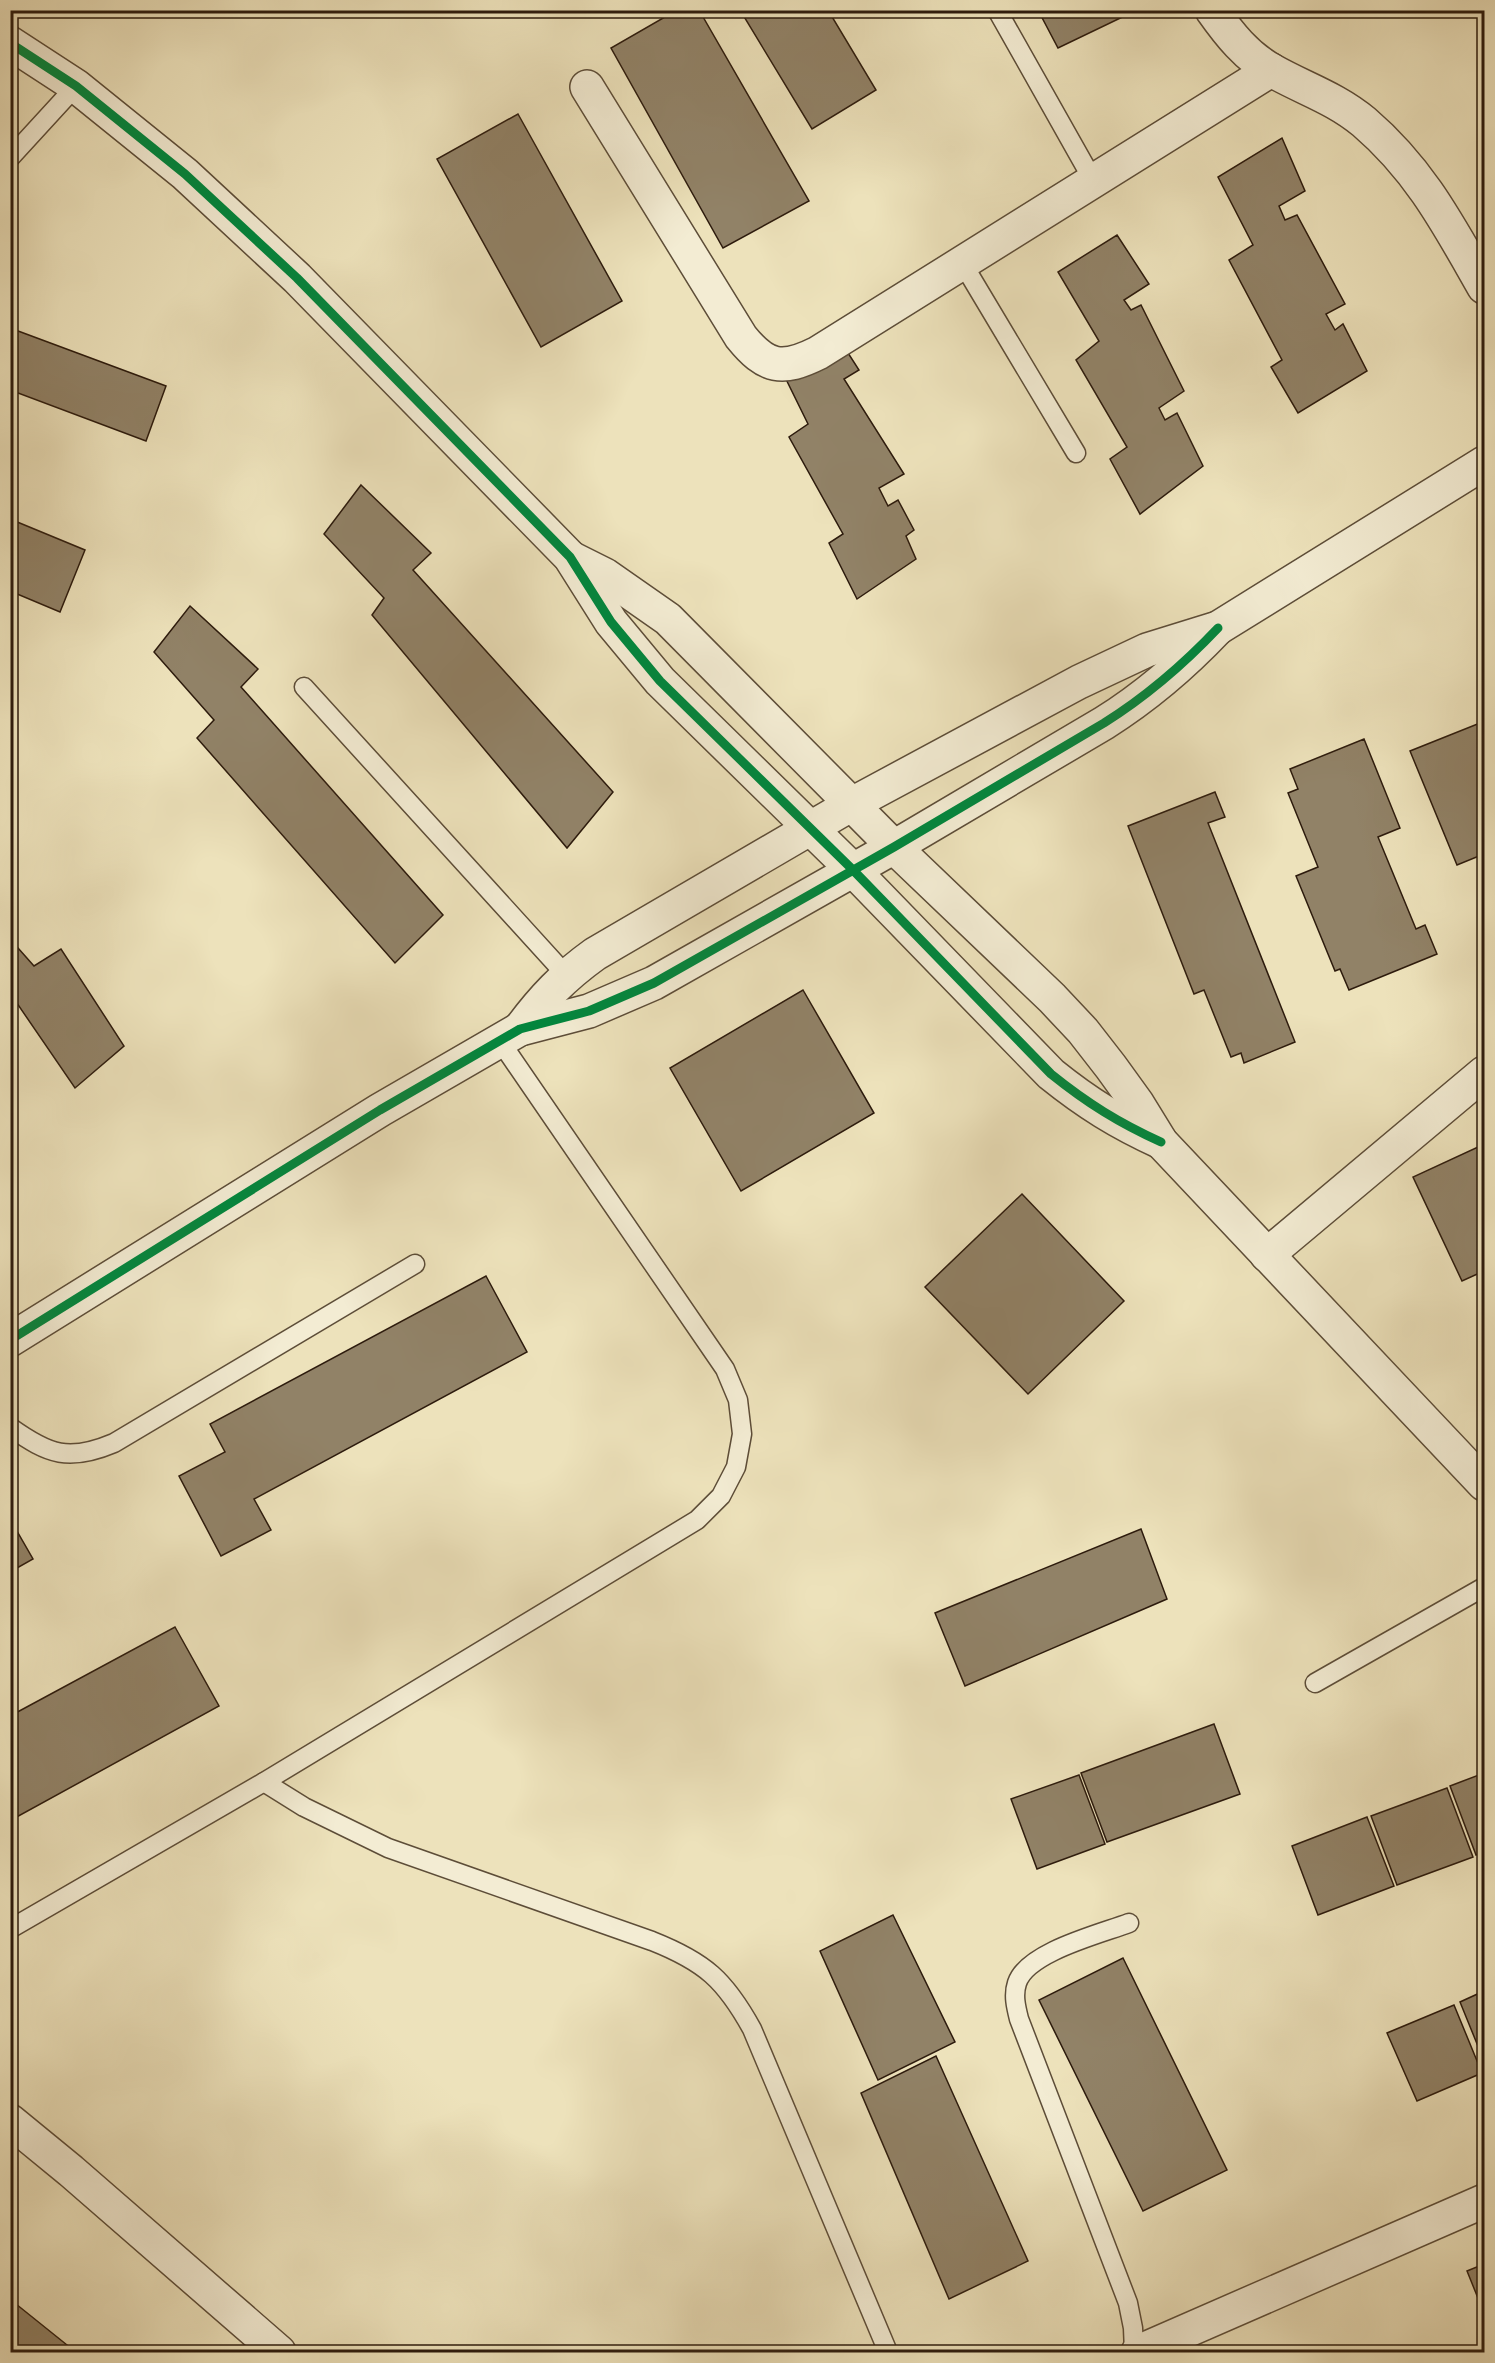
<svg xmlns="http://www.w3.org/2000/svg" width="1495" height="2363" viewBox="0 0 1495 2363" font-family="'IM FELL French Canon',serif">
<rect width="100%" height="100%" fill="#ede2bb"/>
<filter id="stains"><feTurbulence type="fractalNoise" baseFrequency=".00333" numOctaves="4"/><feColorMatrix values="0 0 0 0 .2 0 0 0 0 .09 0 0 0 0 .02 0 0 0 .5 -.17"/></filter>
<radialGradient id="worn" r=".72"><stop offset=".6" stop-color="#630" stop-opacity="0"/><stop offset="1" stop-color="#630" stop-opacity=".3"/></radialGradient>
<g fill="#918267" stroke="#2d1b0d" stroke-width="1.5">
<polygon points="677,10 699,10 809,201 723,248 611,48"/>
<polygon points="740,10 828,10 876,90 812,129"/>
<polygon points="1038,10 1137,10 1058,48"/>
<polygon points="518,114 622,301 541,347 437,159"/>
<polygon points="1282,138 1305,191 1279,206 1285,220 1297,215 1345,304 1326,314 1335,330 1343,324 1367,371 1298,413 1271,367 1282,360 1229,260 1253,245 1218,177"/>
<polygon points="1117,235 1149,284 1124,300 1131,310 1141,305 1184,391 1159,408 1165,420 1177,413 1203,466 1140,514 1110,459 1127,447 1076,360 1099,341 1058,272"/>
<polygon points="10,328 166,386 146,441 10,390"/>
<polygon points="832,328 859,370 844,379 904,474 879,488 888,506 898,500 914,530 906,536 916,559 857,599 829,543 843,534 789,437 808,424 779,365"/>
<polygon points="361,485 431,553 413,570 613,792 567,848 372,615 384,598 324,534"/>
<polygon points="10,519 85,550 60,612 10,591"/>
<polygon points="190,606 258,669 241,687 443,915 395,963 197,738 214,720 154,652"/>
<polygon points="1480,723 1484,734 1484,854 1457,865 1410,751"/>
<polygon points="1364,739 1400,828 1378,837 1416,929 1425,925 1437,954 1349,990 1340,969 1335,971 1296,876 1318,867 1288,793 1298,789 1290,769"/>
<polygon points="1215,792 1225,817 1208,823 1295,1042 1244,1063 1241,1053 1231,1057 1204,990 1194,994 1128,826"/>
<polygon points="10,939 34,966 61,949 124,1046 75,1088 10,993"/>
<polygon points="803,990 874,1113 741,1191 670,1068"/>
<polygon points="1478,1147 1484,1162 1484,1271 1462,1281 1413,1177"/>
<polygon points="1022,1194 1124,1301 1028,1394 925,1287"/>
<polygon points="486,1276 527,1352 254,1499 271,1530 221,1556 179,1476 225,1452 210,1424"/>
<polygon points="10,1519 33,1559 10,1572"/>
<polygon points="1141,1529 1167,1599 965,1686 935,1613"/>
<polygon points="175,1627 219,1706 13,1819 10,1815 10,1716"/>
<polygon points="1214,1724 1240,1794 1107,1842 1081,1773"/>
<polygon points="1484,1773 1484,1852 1476,1855 1450,1786"/>
<polygon points="1079,1775 1105,1844 1037,1869 1011,1799"/>
<polygon points="1447,1788 1473,1857 1397,1885 1371,1816"/>
<polygon points="1367,1817 1394,1886 1318,1915 1292,1846"/>
<polygon points="893,1915 955,2042 878,2080 820,1951"/>
<polygon points="1123,1958 1227,2170 1143,2211 1039,2000"/>
<polygon points="1484,1991 1484,2061 1460,2002"/>
<polygon points="1454,2005 1482,2073 1417,2101 1387,2033"/>
<polygon points="936,2056 1028,2261 949,2299 861,2093"/>
<polygon points="1484,2264 1484,2313 1467,2271"/>
<polygon points="11,2300 72,2349 69,2352 10,2352"/>
<polygon points="1284,2348 1286,2352 1272,2352"/>
</g>
<g fill="none" stroke-linecap="round" stroke-linejoin="round">
<defs>
<g id="service">
<polyline points="997,10 1094,182"/>
<polyline points="10,158 76,86"/>
<polyline points="963,264 1076,453"/>
<polyline points="304,687 566,975"/>
<path d="M10,1427C49,1455 69,1462 114,1443L415,1264"/>
<polyline points="1315,1683 1484,1587"/>
<path d="M264,1782L304,1807L388,1848L652,1941C705,1962 725,1980 752,2029L888,2352"/>
<path d="M1129,1923C1100,1934 1027,1952 1017,1983C1013,1995 1016,2007 1019,2019L1128,2303L1133,2328L1134,2352"/>
<polyline points="10,1929 264,1782 697,1520 721,1496 736,1467 742,1434 738,1400 725,1369 500,1041"/>
</g>
<g id="minor">
<path d="M1212,10C1229,34 1247,57 1273,71C1305,89 1335,98 1364,122C1420,170 1448,224 1484,287"/>
<path d="M10,43L76,86L185,174L297,278L570,557L611,622L660,681L853,870L1051,1074C1087,1103 1119,1123 1161,1142"/>
<path d="M587,87L741,337C766,368 782,371 818,353L1271,70"/>
<polyline points="571,558 605,575 668,619 894,847 1052,998 1083,1031 1111,1067 1137,1103 1161,1142 1484,1484"/>
<path d="M520,1029C543,998 563,977 595,954L852,804L1079,682L1147,650L1218,628L1484,463"/>
<polyline points="1267,1255 1484,1073"/>
<path d="M10,1340L380,1110L520,1029L589,1011L654,983L894,847L1104,723C1147,696 1183,665 1218,628"/>
<polyline points="10,2121 71,2171 279,2352"/>
<polyline points="1138,2352 1484,2201"/>
</g>
</defs>
<use href="#service" stroke="#5d4d38" stroke-width="21"/>
<use href="#minor" stroke="#5d4d38" stroke-width="36"/>
<use href="#service" stroke="#f3ecd3" stroke-width="18"/>
<use href="#minor" stroke="#f3ecd3" stroke-width="33"/>
<defs>
<g id="cycleway">
<path d="M10,43L76,86L185,174L297,278L570,557L611,622L660,681L853,870L1051,1074C1087,1103 1119,1123 1161,1142"/>
<path d="M10,1340L380,1110L520,1029L589,1011L654,983L894,847L1104,723C1147,696 1183,665 1218,628"/>
</g>
</defs>
<use href="#cycleway" stroke="#f3ecd3" stroke-width="13"/>
<use href="#cycleway" stroke="#00873e" stroke-width="9"/>
</g>
<rect width="1495" height="2363" fill="none" stroke="#ede2bb" stroke-width="36"/>
<rect x="12" y="12" width="1471" height="2339" fill="none" stroke="#2d1b0d" stroke-width="3"/>
<rect x="18" y="18" width="1459" height="2327" fill="none" stroke="#2d1b0d" stroke-width="1.5"/>
<rect width="100%" height="100%" filter="url(#stains)"/>
<rect width="100%" height="100%" fill="url(#worn)"/>
</svg>
